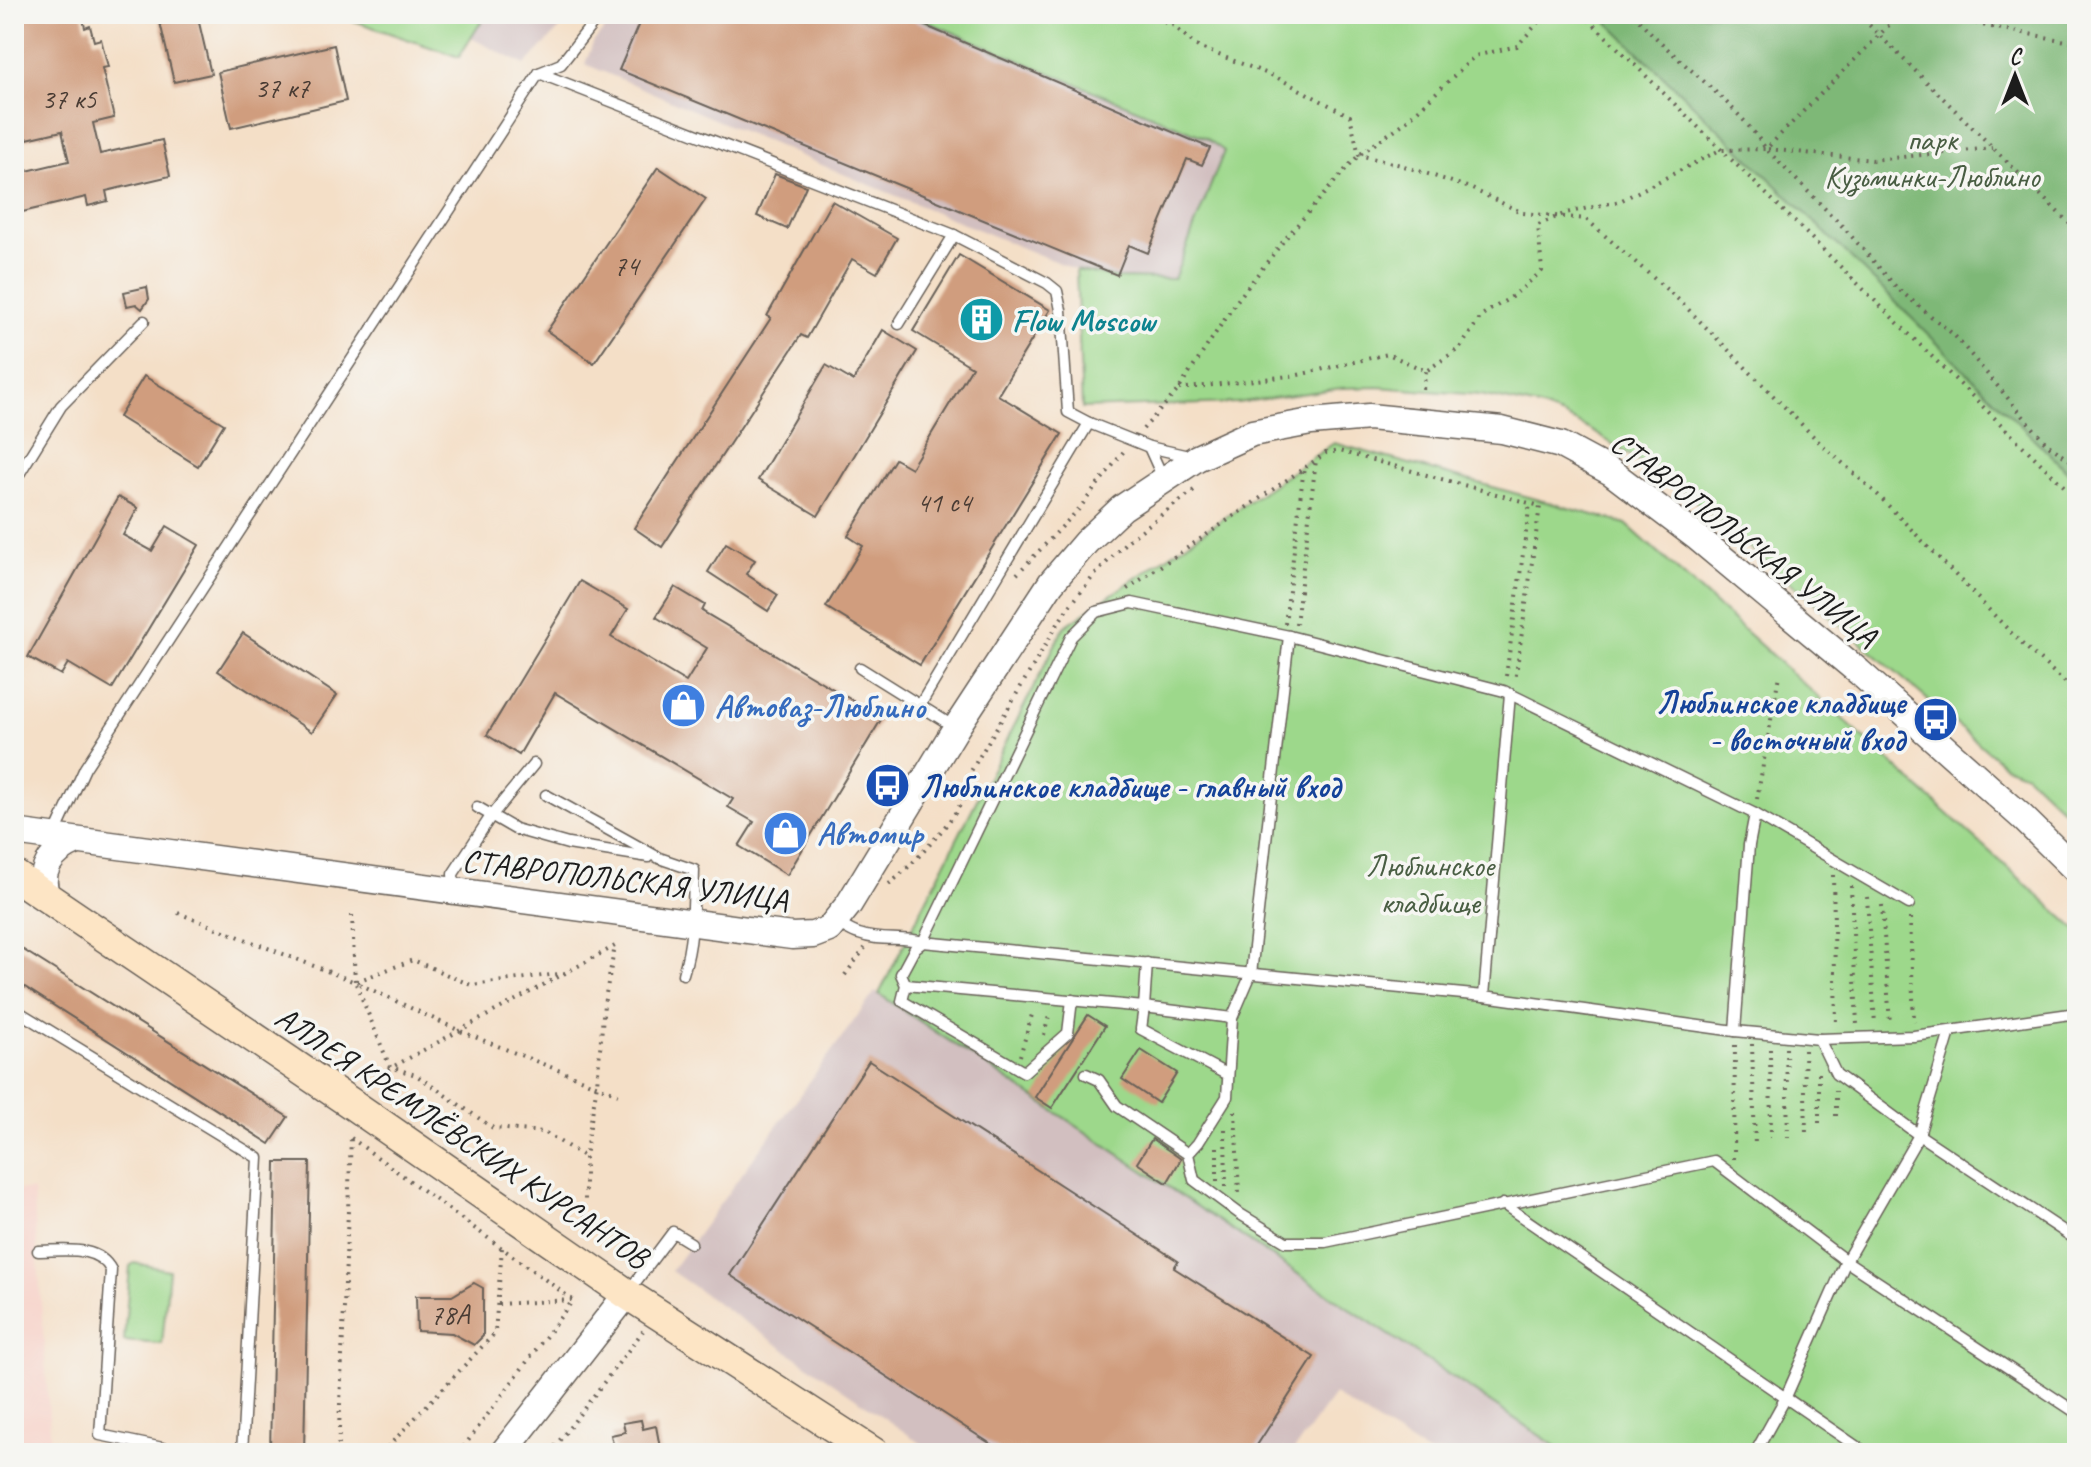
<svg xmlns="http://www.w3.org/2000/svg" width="2091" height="1467" viewBox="0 0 2091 1467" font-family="Caveat,sans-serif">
<rect width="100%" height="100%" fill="#f6f6f2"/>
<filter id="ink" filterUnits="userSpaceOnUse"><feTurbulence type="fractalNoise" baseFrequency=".0125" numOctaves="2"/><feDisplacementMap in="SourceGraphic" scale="16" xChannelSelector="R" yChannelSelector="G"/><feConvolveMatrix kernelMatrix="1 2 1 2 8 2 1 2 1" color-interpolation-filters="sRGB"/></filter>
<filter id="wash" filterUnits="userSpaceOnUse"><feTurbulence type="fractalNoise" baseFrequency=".006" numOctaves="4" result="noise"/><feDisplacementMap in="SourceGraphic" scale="32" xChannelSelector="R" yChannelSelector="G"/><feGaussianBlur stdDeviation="1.8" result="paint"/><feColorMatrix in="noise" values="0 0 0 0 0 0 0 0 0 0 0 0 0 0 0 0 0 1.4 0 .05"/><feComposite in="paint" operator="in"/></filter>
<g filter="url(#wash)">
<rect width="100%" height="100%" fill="#f4dfc7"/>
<polygon fill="#f7d1c8" points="14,1190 33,1190 51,1445 47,1453 14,1453"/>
<g fill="#d2bfc0">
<polygon points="486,14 574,14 525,65 471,38"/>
<polygon points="619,14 909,14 1206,138 1224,151 1174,279 1116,278 1076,270 836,171 585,64 594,41"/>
<polygon points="875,992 879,994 1566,1453 1427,1453 1334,1395 1292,1453 935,1453 671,1271"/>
</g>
<g fill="#9dd88b" stroke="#5c7a54" stroke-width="2">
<polygon points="334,14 486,14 459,57"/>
<polygon points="909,14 2077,14 2077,823 2026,774 2005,766 1680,488 1591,430 1563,416 1539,407 1480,395 1378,387 1342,388 1237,403 1082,408 1076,270 1116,278 1174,279 1224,151 1206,138"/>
<polygon points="1334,443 1626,524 2077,930 2077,1453 1566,1453 879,994 1064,627"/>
<polygon points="134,1263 169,1270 162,1344 124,1341 130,1266"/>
</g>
<polygon fill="#7eb877" stroke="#4d6a4a" stroke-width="2" points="1599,14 2077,14 2077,481 1801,209"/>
<g id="blocks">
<g fill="#d09d7e">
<polygon points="18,14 82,14 85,28 90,26 94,41 101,39 108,67 102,68 114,118 93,123 100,154 162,140 170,176 106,191 108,201 88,206 86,197 14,214 14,174 69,161 62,131 14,142 14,29 21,29"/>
<polygon points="177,14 197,14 211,74 174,82 159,18"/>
<polygon points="643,14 898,14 1210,148 1202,165 1187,159 1148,253 1129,245 1117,275 619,70"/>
<polygon points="334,45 346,101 231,128 218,72"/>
<polygon points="658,167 706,199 594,363 547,331"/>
<polygon points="775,174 806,186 787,229 757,216"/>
<polygon points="832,201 897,238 877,273 852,259 807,338 801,335 662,547 634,528 771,318 767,316"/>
<polygon points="959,255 1050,310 998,395 1062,434 920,665 826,607 863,546 848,536 895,459 911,468 972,367 913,331"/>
<polygon points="147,287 149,299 142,309 136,304 127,306 124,292"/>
<polygon points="883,330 917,351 818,516 758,480 826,365 853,381"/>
<polygon points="144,376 224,424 198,466 119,417"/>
<polygon points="118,497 138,508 123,535 152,551 167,526 199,545 112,689 68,663 61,675 28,657"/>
<polygon points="726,543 755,560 746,574 778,595 768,611 708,572"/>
<polygon points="580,581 628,609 611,637 686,682 707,648 656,617 675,587 705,605 702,611 882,718 787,875 739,846 754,822 728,807 733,799 555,693 519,755 487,735"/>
<polygon points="243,633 337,695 312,732 218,671"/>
<polygon points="14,944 288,1117 270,1144 14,980"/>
<polygon points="1088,1015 1105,1026 1052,1108 1035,1097"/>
<polygon points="1141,1050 1177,1073 1158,1103 1122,1079"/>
<polygon points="869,1061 1178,1261 1174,1268 1314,1357 1252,1453 1005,1453 730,1275"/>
<polygon points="1152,1139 1181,1159 1167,1183 1137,1163"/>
<polygon points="276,1162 310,1162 304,1453 270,1453"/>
<polygon points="474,1283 483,1288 483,1336 474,1345 452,1333 417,1331 416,1296 452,1296"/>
<polygon points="641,1420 643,1429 656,1426 661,1453 615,1453 611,1435 625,1432 623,1423"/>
</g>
</g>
</g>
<g filter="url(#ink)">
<use href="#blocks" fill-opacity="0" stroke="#686058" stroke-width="2"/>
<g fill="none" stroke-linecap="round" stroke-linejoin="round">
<defs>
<g id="service">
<polyline points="539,73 954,235 899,324"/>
<polyline points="954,235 1047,283 1057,291 1061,310 1068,412 1089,423"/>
<polyline points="1149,447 1163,478"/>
<polyline points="14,482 61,406 144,321"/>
<polyline points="1289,636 1251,974 1232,1018 1227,1097 1198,1143 1188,1154 1194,1180 1240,1214 1286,1242 1325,1242 1714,1161 1846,1261 2077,1413"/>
<polyline points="860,668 956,728"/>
<polyline points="920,705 1089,423 1149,447 1193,457"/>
<path d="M546,795L659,858L694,870C693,906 694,940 683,974"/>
<polyline points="477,807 515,829 568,844 649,857"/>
<polyline points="1755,814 1909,904"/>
<polyline points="54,836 85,768 539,73 561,64 600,14"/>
<polyline points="454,891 453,874 491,816 534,764"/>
<path d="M836,923C844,926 851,932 859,934C880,942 902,936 923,942L1484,996L1735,1031L1819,1039L1914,1036L2077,1013"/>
<polyline points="1147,963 1144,1007 1232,1018"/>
<polyline points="906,985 1144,1007 1141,1029 1228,1075"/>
<polyline points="1484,996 1510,694"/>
<polyline points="1072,1000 1068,1033 1024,1072 902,1001 906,985 901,974 915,948 923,942 1071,637 1096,612 1132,603 1289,636 1504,691 1755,814 1749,845 1735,1031"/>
<polyline points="14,1009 258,1158 242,1453"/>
<polyline points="1819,1039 1836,1074 1919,1135 1950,1032"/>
<polyline points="1086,1074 1099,1080 1117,1106 1188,1154"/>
<polyline points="1503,1204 1866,1453"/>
<path d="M38,1251C62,1251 98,1244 111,1270L100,1435L187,1453"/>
<polyline points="628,1292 673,1232 691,1243"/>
<polyline points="1755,1453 1785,1399 1846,1261 1919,1135 2077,1240"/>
</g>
<g id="tertiary">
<polyline points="14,832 792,936 813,935 829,929 849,904 956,728 1051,583 1086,542 1122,508 1197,458 1252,433 1311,422 1369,417 1502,430 1561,445 1611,472 1698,538 1859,672 2022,817 2077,871"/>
<path d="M48,900C36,871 51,852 77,841"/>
<polyline points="503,1453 627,1294"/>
</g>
<polyline id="secondary" points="14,875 349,1102 627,1294 874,1453"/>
</defs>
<use href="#service" stroke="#686058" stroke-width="13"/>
<use href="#tertiary" stroke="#686058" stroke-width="29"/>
<use href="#secondary" stroke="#686058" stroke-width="33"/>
<g stroke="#686058" stroke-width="4" stroke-dasharray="2 6" stroke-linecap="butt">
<polyline points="1142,14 1174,26 1198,47 1276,77 1350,116 1359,155 1401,165 1470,188 1523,213 1586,219 1681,302 1817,440 1878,495 2021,643 2077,693"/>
<polyline points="1583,14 2077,499"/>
<path d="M1634,14C1674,62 1731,96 1766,149L1845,229L1898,289L1954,335L2047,444L2077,465"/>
<polyline points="1858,14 2077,231"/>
<polyline points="1945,14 1986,26 2077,43"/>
<polyline points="1768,149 1872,160 1992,148"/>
<polyline points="1179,389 1298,375 1388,354 1426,371 1460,348 1482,315 1513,296 1542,271 1538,225 1566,213 1620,201 1720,150 1766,149 1900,14"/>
<polyline points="1423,389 1426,371"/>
<polyline points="1143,429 1179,389 1236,302 1285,239 1345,170 1359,155 1404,123 1475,56 1517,46 1546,14"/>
<polyline points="1017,574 1078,510 1124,451"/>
<polyline points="1127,589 1316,460 1326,453 1339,451 1540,506 1515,681"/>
<polyline points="1285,624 1304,467"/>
<polyline points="1296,624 1316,460"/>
<polyline points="1506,676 1530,503"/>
<polyline points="1757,799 1779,675"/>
<polyline points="1833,875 1836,1026"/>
<path d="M889,884C910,868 956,819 965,795C968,789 967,782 968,776L1065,612L1092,578L1126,542L1198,487"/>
<polyline points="1851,886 1857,1025"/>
<polyline points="1867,897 1875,1024"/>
<polyline points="1882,905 1890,1024"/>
<polyline points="178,913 355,982 413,960 471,985 566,973"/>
<polyline points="352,915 355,982 460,1031 618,1094"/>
<polyline points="1910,918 1914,1022"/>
<polyline points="845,975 865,948"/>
<polyline points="356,984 390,1067 416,1075 493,1128 544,1132 585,1157"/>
<polyline points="1044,1035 1050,1012"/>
<polyline points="1752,1044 1755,1146"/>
<polyline points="1786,1048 1788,1137"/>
<polyline points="1770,1049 1771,1138"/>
<polyline points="1804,1050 1806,1135"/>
<polyline points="1020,1056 1033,1011"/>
<polyline points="1819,1073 1819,1127"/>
<polyline points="374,1077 615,946 604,1004 597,1084 585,1157 585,1221"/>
<polyline points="1235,1111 1239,1194"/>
<polyline points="1836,1116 1836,1091"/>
<polyline points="1225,1129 1226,1188"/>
<polyline points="351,1138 573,1300 459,1453"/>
<polyline points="1734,1159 1735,1043"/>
<polyline points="1217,1181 1217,1142"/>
<polyline points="498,1304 571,1300"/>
<polyline points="338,1453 351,1138"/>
<polyline points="382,1453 495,1333 502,1248"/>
<polyline points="550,1453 643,1331"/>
<polyline points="811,1453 817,1445"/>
</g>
<use href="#service" stroke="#fff" stroke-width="10"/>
<use href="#tertiary" stroke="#fff" stroke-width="26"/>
<use href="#secondary" stroke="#fde5c5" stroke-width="30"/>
</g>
</g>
<defs>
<symbol id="building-disc" viewBox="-11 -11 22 22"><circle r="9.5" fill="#0f9aa8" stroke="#f6f6f2"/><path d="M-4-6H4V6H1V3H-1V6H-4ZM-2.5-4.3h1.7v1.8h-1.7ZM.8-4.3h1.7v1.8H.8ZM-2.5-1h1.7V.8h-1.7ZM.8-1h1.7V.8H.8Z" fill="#fff"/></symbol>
<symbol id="shop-disc" viewBox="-11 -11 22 22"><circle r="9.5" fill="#3f7fe0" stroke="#f6f6f2"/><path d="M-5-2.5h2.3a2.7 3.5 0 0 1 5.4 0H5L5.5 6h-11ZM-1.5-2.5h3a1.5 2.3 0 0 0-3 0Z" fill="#fff"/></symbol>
<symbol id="bus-disc" viewBox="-11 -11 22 22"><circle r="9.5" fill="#1a4fb4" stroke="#f6f6f2"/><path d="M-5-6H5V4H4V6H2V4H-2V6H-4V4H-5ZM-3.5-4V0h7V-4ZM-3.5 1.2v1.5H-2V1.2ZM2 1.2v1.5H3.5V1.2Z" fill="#fff"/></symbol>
</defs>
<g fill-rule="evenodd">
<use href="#building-disc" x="956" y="294" width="51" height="51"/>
<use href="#shop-disc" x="658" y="680" width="51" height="51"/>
<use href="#bus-disc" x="1910" y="694" width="51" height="51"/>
<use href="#bus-disc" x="862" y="760" width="51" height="51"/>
<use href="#shop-disc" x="760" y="808" width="51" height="51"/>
</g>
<g text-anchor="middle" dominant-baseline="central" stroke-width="7" stroke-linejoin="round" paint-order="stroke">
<g font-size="28" fill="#493c34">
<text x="282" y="87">37 к7</text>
<text x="69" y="98">37 к5</text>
<text x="626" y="265">74</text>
<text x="944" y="502">41 с4</text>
<text x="450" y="1314">78А</text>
</g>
<g font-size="32" fill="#495e43" stroke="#f6f6f2">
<text x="1932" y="139">парк<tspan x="1932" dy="37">Кузьминки-Люблино</tspan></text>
<text x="1430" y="865">Люблинское<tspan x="1430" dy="37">кладбище</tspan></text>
</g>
<g font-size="32" font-weight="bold" fill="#0d838f" stroke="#f6f6f2" text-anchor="start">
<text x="1012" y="320">Flow Moscow</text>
</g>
<g font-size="32" fill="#1c1c1c" stroke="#f6f6f2">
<text transform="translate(1744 539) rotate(38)">СТАВРОПОЛЬСКАЯ УЛИЦА</text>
<text transform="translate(625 880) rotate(7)">СТАВРОПОЛЬСКАЯ УЛИЦА</text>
<text transform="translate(462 1137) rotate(34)">АЛЛЕЯ КРЕМЛЁВСКИХ КУРСАНТОВ</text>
</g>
<g font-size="32" font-weight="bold" fill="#164399" stroke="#f6f6f2" text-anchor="end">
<text x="1905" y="702">Люблинское кладбище<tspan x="1905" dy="37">- восточный вход</tspan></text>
<text x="919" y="786" text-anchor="start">Люблинское кладбище - главный вход</text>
</g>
<g font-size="32" font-weight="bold" fill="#366cbe" stroke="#f6f6f2" text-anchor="start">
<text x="715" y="706">Автоваз-Люблино</text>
<text x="817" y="833">Автомир</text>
</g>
</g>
<rect width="2091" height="1467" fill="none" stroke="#f6f6f2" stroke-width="48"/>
<g transform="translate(2015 76)" stroke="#f6f6f2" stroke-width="6" paint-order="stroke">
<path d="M0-6L14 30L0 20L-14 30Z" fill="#1c1c1c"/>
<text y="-12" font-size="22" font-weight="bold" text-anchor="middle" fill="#1c1c1c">С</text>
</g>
</svg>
